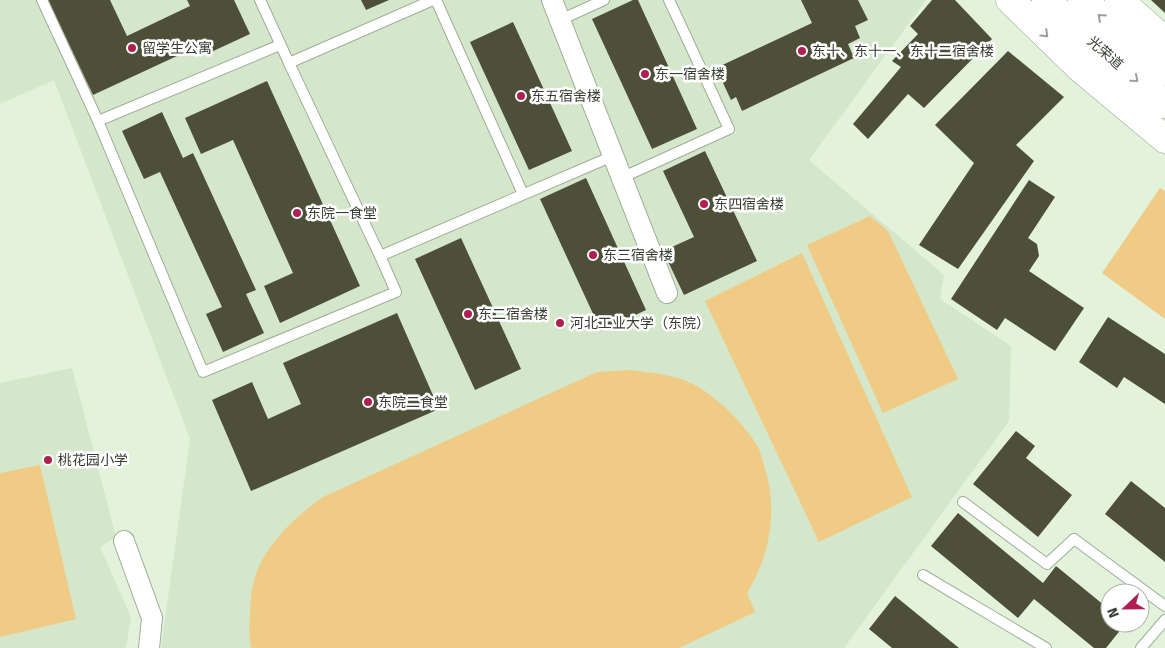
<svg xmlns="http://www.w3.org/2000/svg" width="1165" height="648" viewBox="0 0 1165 648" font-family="'Fira Sans','Noto Sans SC',sans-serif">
<rect width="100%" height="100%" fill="#e3f3db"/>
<g fill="#d4e7ca">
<polygon points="0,0 926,0 809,160 944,275 940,299 1011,346 1009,421 844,648 161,648 190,439 54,80 0,104"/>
<polygon points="72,368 116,537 100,547 131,617 126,648 0,648 0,383"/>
</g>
<g fill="#efcb86">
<polygon points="1160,188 1165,191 1165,319 1102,273"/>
<polygon points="870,216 888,231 958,379 883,413 807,245"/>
<polygon points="802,253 912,497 819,542 705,301"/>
<path d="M630,370C651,373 674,374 693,384C705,390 717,400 727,409C738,420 750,433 758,447C761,453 762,459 764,465C778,508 771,554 747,593L755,612L679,648H251C249,637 249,624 250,613C251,606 250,598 252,590C258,551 292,519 323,497L597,372Z"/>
<polygon points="40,465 76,619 0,637 0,473"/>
</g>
<g fill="#4e4f38">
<polygon points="48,0 110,0 127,36 190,6 187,0 234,0 250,34 209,53 205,43 93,95"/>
<polygon points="361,0 389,0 366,10"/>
<polygon points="633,0 638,0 697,129 652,149 592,19"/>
<polygon points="801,0 858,0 868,20 855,26 860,38 848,44 854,58 742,111 736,97 731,100 716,68 812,23"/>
<polygon points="932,0 955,0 992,39 924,108 908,94 868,139 853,124 901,67 892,61 918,34 910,26"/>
<polygon points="1151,0 1165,0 1165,13"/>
<polygon points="513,22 572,151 529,170 470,42"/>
<polygon points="1008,51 1064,97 1016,145 1034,161 958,269 919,245 974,163 935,125"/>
<polygon points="267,81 360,286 280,323 264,286 293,273 233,140 201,154 185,118"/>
<polygon points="162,112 183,158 193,153 256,290 246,294 264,333 223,352 206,314 222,307 160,172 144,179 122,131"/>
<polygon points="705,151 757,261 684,295 663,251 694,237 663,171"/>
<polygon points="586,178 646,310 601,331 540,199"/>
<polygon points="1029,180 1055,197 1028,238 1037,244 1039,256 1029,271 1084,308 1055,351 1005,318 997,330 951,299"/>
<polygon points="461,238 521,369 475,390 415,259"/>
<polygon points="397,313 439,409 251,491 212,400 252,382 268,419 301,404 283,363"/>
<polygon points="1108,317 1165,354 1165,404 1124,377 1117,388 1079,362"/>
<polygon points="1016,431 1035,446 1026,458 1072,495 1038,537 973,484"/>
<polygon points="1131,481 1165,508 1165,562 1105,514"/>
<polygon points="958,513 1043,583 1056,566 1110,610 1110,623 1126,623 1106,648 1094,648 1034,599 1018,618 931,546"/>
<polygon points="895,596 959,648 892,648 869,629"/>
</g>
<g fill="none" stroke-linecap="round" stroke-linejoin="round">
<defs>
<g id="lane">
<polyline points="42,0 98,121 280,45"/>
<polyline points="260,0 289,63 433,0"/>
<polyline points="436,0 523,194"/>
<polyline points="560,20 604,0"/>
<polyline points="289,63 380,256 613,156"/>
<polyline points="98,121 203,372 396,292 380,256"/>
<polyline points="621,178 729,129 669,0"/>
<polyline points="963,502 1047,564 1074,539 1165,606"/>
<polyline points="923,575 1046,648"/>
<polyline points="1141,648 1165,620"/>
</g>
<g id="street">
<polyline points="552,0 667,293"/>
<polyline points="124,541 152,618 149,648"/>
</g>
<g id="secondary">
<polyline points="1010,0 1080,68 1165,139"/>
<polyline points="1046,0 1079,31 1165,104"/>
<polyline points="1082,0 1165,71"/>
<polyline points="1119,0 1165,41"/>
</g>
</defs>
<use href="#lane" stroke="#9ead97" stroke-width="12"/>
<use href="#street" stroke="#9ead97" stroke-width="22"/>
<use href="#secondary" stroke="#9ead97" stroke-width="29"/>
<use href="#lane" stroke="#fff" stroke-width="10"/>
<use href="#street" stroke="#fff" stroke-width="20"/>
<use href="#secondary" stroke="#fff" stroke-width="28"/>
</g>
<defs><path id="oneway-chevron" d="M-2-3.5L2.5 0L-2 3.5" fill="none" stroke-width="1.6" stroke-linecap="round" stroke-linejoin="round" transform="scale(1.25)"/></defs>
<g stroke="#9c9e9a">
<use href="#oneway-chevron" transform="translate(1101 17) rotate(-138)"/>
<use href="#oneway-chevron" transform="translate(1045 34) rotate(44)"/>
<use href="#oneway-chevron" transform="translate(1135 79) rotate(41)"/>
</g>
<g fill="#af1f52" stroke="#fff" stroke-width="2">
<circle cx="132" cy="48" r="5"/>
<circle cx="802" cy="51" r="5"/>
<circle cx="645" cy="74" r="5"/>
<circle cx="521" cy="96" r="5"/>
<circle cx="704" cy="204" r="5"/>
<circle cx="297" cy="213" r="5"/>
<circle cx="593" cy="255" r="5"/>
<circle cx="468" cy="314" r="5"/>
<circle cx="560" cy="323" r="5"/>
<circle cx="368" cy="402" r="5"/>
<circle cx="48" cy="460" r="5"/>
</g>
<g text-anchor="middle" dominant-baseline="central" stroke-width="5" stroke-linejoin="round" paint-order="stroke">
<g font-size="14" fill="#383e35" stroke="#fff" text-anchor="start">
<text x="142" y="48">留学生公寓</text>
<text x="812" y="51">东十、东十一、东十二宿舍楼</text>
<text x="655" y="74">东一宿舍楼</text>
<text x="531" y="96">东五宿舍楼</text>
<text x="714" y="204">东四宿舍楼</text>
<text x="307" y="213">东院一食堂</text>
<text x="603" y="255">东三宿舍楼</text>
<text x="478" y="314">东二宿舍楼</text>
<text x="570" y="323">河北工业大学（东院）</text>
<text x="378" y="402">东院二食堂</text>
<text x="58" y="460">桃花园小学</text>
</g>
<g font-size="14" fill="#383e35" stroke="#fff">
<text transform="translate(1105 53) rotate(41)">光荣道</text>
</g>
</g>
<g transform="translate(1125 608) rotate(248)"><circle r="24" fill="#ffffff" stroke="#afb2ae"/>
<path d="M0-4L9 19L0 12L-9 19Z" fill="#af1f52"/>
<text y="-8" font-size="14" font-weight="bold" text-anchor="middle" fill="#383e35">N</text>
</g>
</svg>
